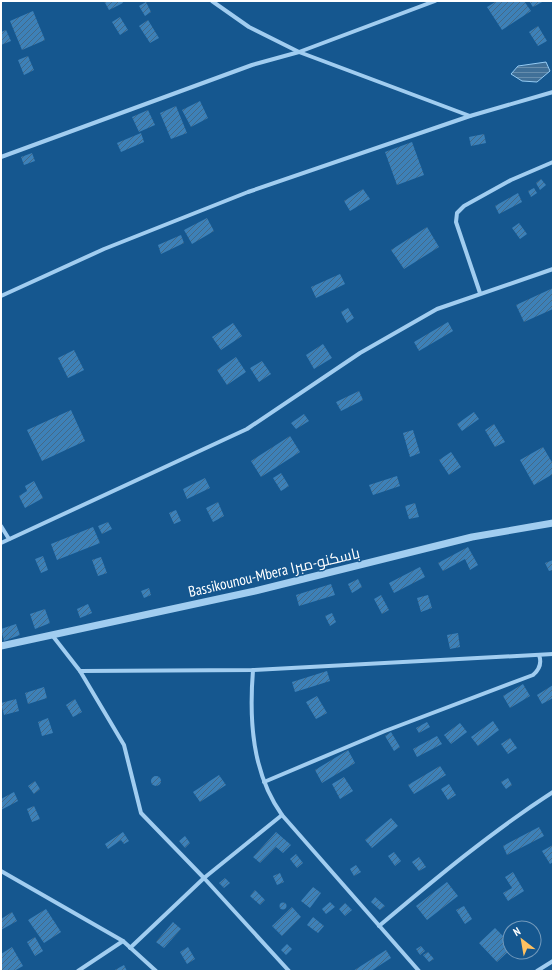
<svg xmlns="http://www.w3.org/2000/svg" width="554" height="972" viewBox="0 0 554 972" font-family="'PT Sans Narrow',Cairo,sans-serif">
<defs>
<pattern id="water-rules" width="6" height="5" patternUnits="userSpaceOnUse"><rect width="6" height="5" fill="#407098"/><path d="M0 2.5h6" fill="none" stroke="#668dad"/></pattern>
<pattern id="building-hatch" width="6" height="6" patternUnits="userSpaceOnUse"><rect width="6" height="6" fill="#3d81b8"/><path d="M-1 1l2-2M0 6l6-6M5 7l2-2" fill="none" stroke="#446987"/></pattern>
</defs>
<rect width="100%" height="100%" fill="#15578f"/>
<polygon fill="url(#water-rules)" stroke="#93caf3" points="546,62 550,71 537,82 522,81 511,74 518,66"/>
<g fill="url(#building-hatch)">
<polygon points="104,1 122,1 123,3 109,10"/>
<polygon points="497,1 524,1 531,11 502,30 487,7"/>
<polygon points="529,1 544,1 533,7"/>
<polygon points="146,2 151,12 145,16 139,6"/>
<polygon points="33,11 45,40 22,50 10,21"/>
<polygon points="120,17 128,30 120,35 112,22"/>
<polygon points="148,20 159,38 150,43 139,26"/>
<polygon points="538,26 547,41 538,46 529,32"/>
<polygon points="6,30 11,41 1,45 1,32"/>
<polygon points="28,56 34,70 24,75 18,60"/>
<polygon points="200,101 208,118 191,127 182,110"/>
<polygon points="176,106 187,133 171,139 160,113"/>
<polygon points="148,110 155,125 139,132 132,117"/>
<polygon points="141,133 144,142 121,152 117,143"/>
<polygon points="484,134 486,143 471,146 469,137"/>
<polygon points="412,142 424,175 397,185 385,152"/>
<polygon points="32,153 35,161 24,165 21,157"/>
<polygon points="541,179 546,185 540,190 536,183"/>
<polygon points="534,188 537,193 531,197 528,191"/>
<polygon points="363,189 370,199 350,211 344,201"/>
<polygon points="518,193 522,202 499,214 495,206"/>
<polygon points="207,218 214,231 192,244 184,230"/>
<polygon points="519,223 527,234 520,239 512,228"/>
<polygon points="427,227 439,247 404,269 391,250"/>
<polygon points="181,235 184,243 161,254 158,245"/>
<polygon points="340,274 345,284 316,298 311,287"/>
<polygon points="553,288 553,309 524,322 516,305"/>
<polygon points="348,308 354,318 347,323 341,312"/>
<polygon points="448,322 453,331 419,351 414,342"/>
<polygon points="233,323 242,336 221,350 212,337"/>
<polygon points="323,344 332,358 314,369 306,355"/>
<polygon points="74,350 84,370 68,378 58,358"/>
<polygon points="236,357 246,372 227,385 217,370"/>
<polygon points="262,361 271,374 259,382 250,368"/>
<polygon points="359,391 363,400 341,411 336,402"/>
<polygon points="71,410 85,441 42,461 27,430"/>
<polygon points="474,412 479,419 462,431 457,424"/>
<polygon points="304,414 309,421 296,429 291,423"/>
<polygon points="494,424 505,442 495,447 485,430"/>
<polygon points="413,430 420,453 410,457 403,433"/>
<polygon points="290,436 300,452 261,477 251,461"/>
<polygon points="543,447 553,464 553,474 534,485 520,460"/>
<polygon points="451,452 461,467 449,475 439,460"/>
<polygon points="281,473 289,486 281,491 273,478"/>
<polygon points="397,476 400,486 373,495 369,485"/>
<polygon points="205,478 210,488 187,499 183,489"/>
<polygon points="34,481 43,498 25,508 19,496 27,491 25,486"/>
<polygon points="218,502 224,516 213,522 206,508"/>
<polygon points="415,503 419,517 409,519 405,506"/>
<polygon points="176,510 181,521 174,524 169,513"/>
<polygon points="108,522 112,529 102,534 98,526"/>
<polygon points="93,527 100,543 57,560 51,544"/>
<polygon points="468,547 478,565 470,570 465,559 443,571 438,563"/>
<polygon points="43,556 48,570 41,573 35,559"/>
<polygon points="101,557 107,573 98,576 92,560"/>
<polygon points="553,560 553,570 549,571 545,563"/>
<polygon points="420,567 425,577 394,593 389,583"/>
<polygon points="358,579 362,587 352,593 348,584"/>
<polygon points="331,584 335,595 299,606 296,595"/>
<polygon points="149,588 151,595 144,598 141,591"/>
<polygon points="381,595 389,610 382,614 374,599"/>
<polygon points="428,595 432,608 421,612 417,598"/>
<polygon points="88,604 92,613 80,618 77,609"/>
<polygon points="45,609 50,623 35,629 30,614"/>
<polygon points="332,613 336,622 330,626 325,616"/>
<polygon points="16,624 20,635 4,641 1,629"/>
<polygon points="458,633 460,647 450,649 447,635"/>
<polygon points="327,671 330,681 295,692 292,682"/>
<polygon points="523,684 530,696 510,708 503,696"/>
<polygon points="553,685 553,698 542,704 537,695"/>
<polygon points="44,687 47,698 28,704 25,693"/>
<polygon points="317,696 327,713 316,719 306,702"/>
<polygon points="16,699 19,711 4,715 1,703"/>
<polygon points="75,699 82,712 73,717 66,705"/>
<polygon points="48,718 53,733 42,736 38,722"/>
<polygon points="493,721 499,730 478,746 471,737"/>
<polygon points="427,722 430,727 419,733 416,728"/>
<polygon points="460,723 467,732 451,744 444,735"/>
<polygon points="391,732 400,747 394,751 385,736"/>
<polygon points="437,736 442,744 417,757 413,749"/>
<polygon points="510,738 517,748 508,754 501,744"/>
<polygon points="348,750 355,763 322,783 315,770"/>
<polygon points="440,766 446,775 414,794 408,785"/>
<polygon points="219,775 226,785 200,802 193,792"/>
<circle cx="156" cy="781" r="5"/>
<polygon points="344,777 353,791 340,799 332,784"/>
<polygon points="508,778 512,785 506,789 501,782"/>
<polygon points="35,781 40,789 34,794 28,786"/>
<polygon points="449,784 456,795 448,800 441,789"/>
<polygon points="14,792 18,801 1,810 1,799"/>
<polygon points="34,806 40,819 32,822 27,809"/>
<polygon points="391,818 398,826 372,848 365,840"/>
<polygon points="539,827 544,836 507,855 503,846"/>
<polygon points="123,832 129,841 124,844 121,840 108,849 105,844"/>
<polygon points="276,832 291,845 283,853 276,847 260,863 253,857"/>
<polygon points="185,836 190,843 185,848 179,841"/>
<polygon points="553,845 553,862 550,864 542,851"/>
<polygon points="394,852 401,861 395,866 388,856"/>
<polygon points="296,854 303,863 297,868 290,859"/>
<polygon points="419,857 426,867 419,871 412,862"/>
<polygon points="356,865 361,872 354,876 350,869"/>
<polygon points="513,872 524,891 508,901 503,893 512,888 505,877"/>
<polygon points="280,873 284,882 277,885 273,876"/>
<polygon points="225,878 230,883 224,888 219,883"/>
<polygon points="447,882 458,896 427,920 416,906"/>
<polygon points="313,887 321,893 310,908 301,901"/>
<polygon points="255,890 265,900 260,905 250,896"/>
<polygon points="375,897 385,906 380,910 371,902"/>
<polygon points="330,902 335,907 326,914 322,909"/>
<circle cx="283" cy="906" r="3.5"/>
<polygon points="345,903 352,910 345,916 339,909"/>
<polygon points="464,906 472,919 465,924 456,910"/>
<polygon points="292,907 301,917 282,936 272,926"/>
<polygon points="46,909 61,932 44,943 28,920"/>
<polygon points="12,912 17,921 1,930 1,919"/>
<polygon points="313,917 324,926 318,933 307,925"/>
<polygon points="173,922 181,929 164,948 156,942"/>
<polygon points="495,928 510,943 510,950 497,962 479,943"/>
<polygon points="35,937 43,951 35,956 27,942"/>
<polygon points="287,944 292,949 286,955 281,950"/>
<polygon points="421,946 425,951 420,955 416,949"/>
<polygon points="12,947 23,966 14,971 1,971 1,954"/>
<polygon points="188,947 195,959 187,964 180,952"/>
<polygon points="386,950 391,958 371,971 353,971"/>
<polygon points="428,952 434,959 429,962 423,955"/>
<polygon points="124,965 127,971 113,971"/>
</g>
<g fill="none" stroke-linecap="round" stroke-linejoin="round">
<g stroke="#a1cdf0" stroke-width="4">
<polyline points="212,1 249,27 299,52 470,116"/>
<polyline points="1,157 252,65 299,52 435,1"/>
<polyline points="480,293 456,222 457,213 464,206 511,180 553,162"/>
<polyline points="1,296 104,249 248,192 470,116 553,92"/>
<polyline points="1,526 9,539"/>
<polyline points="1,543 247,429 360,353 437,309 553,269"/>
<polyline points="52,635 80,671 124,745 141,813 204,878 289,971"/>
<path d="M253,670C249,720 252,773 282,815L419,971"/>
<polyline points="80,671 253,670 553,654"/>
<path d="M264,782L385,731L533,675C540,669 542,663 539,655"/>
<polyline points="1,871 123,941 78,971"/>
<path d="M379,926C435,879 491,832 553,792"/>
<polyline points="123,941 156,971"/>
<polyline points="130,948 204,878 282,815"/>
<polyline points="537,971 553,961"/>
</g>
<polyline stroke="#a1cdf0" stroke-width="7" points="1,646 255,591 472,537 553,523"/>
</g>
<g text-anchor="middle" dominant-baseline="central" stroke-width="3" stroke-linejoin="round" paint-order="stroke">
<g font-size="15" fill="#fff" stroke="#15578f">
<text transform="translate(274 572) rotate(-13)">Bassikounou-Mbera باسكنو-مبرا</text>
</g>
</g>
<rect width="554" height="972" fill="none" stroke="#ffffff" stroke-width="4"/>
<g transform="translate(522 940) rotate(329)"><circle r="19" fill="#15578f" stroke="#739abc"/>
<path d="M0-3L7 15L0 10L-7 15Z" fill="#ffc160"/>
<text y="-6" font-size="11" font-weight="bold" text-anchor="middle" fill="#ffffff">N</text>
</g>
</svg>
